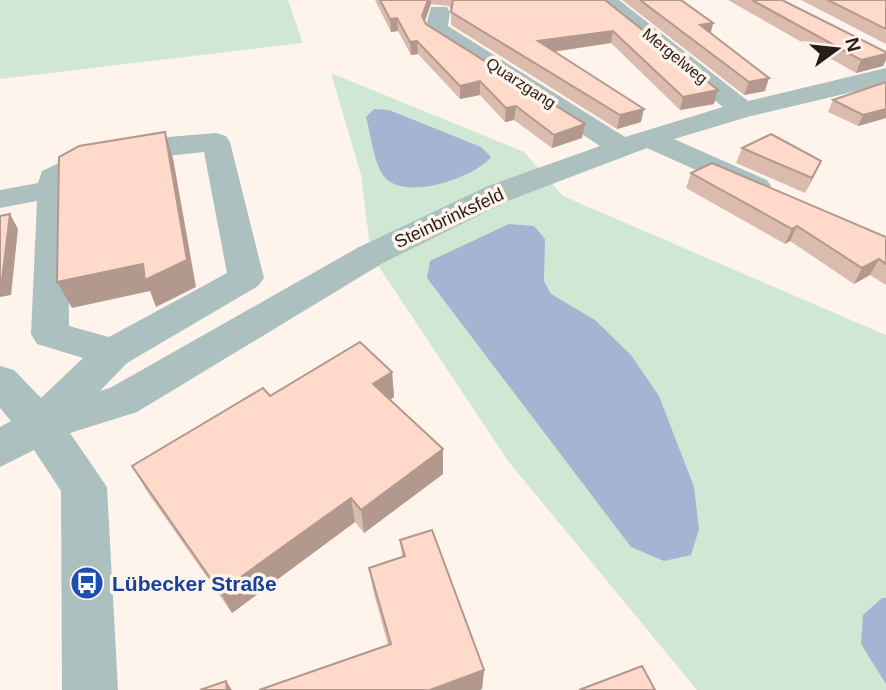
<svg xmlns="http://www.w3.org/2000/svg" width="886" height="690" viewBox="0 0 886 690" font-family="Helvetica,sans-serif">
<rect width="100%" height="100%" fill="#fff4ec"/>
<g fill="#d0e8d3">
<polygon points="0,0 288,0 303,43 0,79"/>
<polygon points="331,73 524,152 563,196 886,335 886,690 697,690 508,461 371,255 361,175"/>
</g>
<g fill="#a4b4d3">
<path d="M374,109L389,110L481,147L491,157C475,178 401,203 383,175C373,160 371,134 366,117Z"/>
<polygon points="509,224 534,226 545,239 544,281 551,294 595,320 631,355 659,396 694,487 699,529 691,555 664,561 631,547 427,278 430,261"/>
<polygon points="882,598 886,598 886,684 861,644 863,615"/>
</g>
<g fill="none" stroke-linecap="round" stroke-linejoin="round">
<path fill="#acc0c0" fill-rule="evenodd" d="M599,0H619L748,101L886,68V84L751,116L674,139L767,180L771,186L767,192L756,195L745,192L647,148L510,200L383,263L137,412L70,433L107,487L118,690H62L61,491L34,450L0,467V427L11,421L0,408V366L14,370L41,398L83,358L37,344L31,334L37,201L0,208V190L38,183L42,171L92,147L121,141L216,133L226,136L230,142L264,278L258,286L127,363L100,391L110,388L359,247L488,186L600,146L428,34L425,29L431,7H447L450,12L448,26L625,137L723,107L600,7ZM204,152L227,273L109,337L69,326L68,181L101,163Z"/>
</g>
<g fill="#dbbbad">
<polygon points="375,0 605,0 714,104 680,110 611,43 554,52 641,122 617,129 451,25 451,10 449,6 431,4 425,21 426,24 582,138 552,148 514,120 505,122 480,95 460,99 418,54 411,55 398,31 391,32"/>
<polygon points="622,0 681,0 713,23 711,33 765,91 744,95"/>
<polygon points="728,0 782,0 886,52 886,60 883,66 856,73"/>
<polygon points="801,0 886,0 886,44"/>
<polygon points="886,82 886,118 858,126 828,112 833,100"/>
<polygon points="742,148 814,176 805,193 736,163"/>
<polygon points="691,173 886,237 886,285 870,275 854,284 790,241 785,244 686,188"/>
<polygon points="392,372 394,397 390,400 443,474 364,533 355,522 232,613 146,490 132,466"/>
<polygon points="400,540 484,670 482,689 259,690 388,645 373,590 369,568 402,557"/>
</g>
<g fill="#b2988d">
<polygon points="428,0 431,0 431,4 422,28 422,16"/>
<polygon points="397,18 398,31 391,32 390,19"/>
<polygon points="713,23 710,35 700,25"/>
<polygon points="613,31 611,43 536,54 538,41"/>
<polygon points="417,41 418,54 411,55 410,42"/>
<polygon points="886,54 886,60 883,66 856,73 861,60"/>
<polygon points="769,78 765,91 744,95 749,82"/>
<polygon points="480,81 480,95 460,99 460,86"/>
<polygon points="718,90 714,104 680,110 683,97"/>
<polygon points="516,106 514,120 505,122 506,108"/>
<polygon points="644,109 641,122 617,129 620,115"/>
<polygon points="886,109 886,118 858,126 863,115"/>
<polygon points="585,124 582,138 552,148 554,135"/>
<polygon points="165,132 173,158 196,287 156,307 150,291 72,308 57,282 143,264"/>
<polygon points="821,161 814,176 805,193 812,178"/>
<polygon points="10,214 18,229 11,295 0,297 0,280"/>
<polygon points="797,226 790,241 785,244 792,229"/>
<polygon points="879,259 870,275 854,284 862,268"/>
<polygon points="392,372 394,397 376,409 373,384"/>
<polygon points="443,449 443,474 364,533 361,510"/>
<polygon points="351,498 355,522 232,613 220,592"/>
<polygon points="484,670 482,689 480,690 430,690"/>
<polygon points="226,681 232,690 227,690"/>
</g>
<g fill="#ffd9c9" stroke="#b2988d" stroke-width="2">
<polygon points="380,0 428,0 422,16 426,24 585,124 554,135 516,106 506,108 480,81 460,86 417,41 410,42 397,18 390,19"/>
<polygon points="453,0 605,0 718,90 683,97 613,31 538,41 644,109 620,115 451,12"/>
<polygon points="640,0 681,0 713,23 700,25 769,78 749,82"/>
<polygon points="752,0 782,0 886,52 886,54 861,60"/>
<polygon points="828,0 886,0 886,29"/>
<polygon points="886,82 886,109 863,115 833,100"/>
<polygon points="165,132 187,260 145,280 143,264 57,282 59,157 79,146"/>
<polygon points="771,134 821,161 812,178 742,148"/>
<polygon points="712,163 886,237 886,264 879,259 862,268 797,226 792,229 691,173"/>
<polygon points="10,214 2,280 0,280 0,216"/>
<polygon points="360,342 392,372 373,384 443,449 361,510 351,498 220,592 132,466 263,388 270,396"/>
<polygon points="432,530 484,670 430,690 259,690 391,644 369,568 405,556 400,540"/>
<polygon points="642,666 655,690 579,690"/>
<polygon points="226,681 227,690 200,690"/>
</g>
<defs>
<symbol id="bus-disc" viewBox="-11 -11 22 22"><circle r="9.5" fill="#1a4fb4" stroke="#fff4ec"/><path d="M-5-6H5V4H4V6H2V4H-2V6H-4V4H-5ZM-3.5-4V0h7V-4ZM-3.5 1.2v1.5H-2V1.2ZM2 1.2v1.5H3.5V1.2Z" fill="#fff"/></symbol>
</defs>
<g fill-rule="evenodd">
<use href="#bus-disc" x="68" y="564" width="38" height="38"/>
</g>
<g text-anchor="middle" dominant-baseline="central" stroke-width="7" stroke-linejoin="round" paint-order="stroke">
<g font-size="16" fill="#281e17" stroke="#fff4ec">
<text transform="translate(675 56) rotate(39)">Mergelweg</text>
<text transform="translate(521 83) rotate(33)">Quarzgang</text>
</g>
<g font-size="18" fill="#281e17" stroke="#fff4ec">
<text transform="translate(449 218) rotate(-25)">Steinbrinksfeld</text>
</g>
<g font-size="21" font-weight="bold" fill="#164399" stroke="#fff4ec" text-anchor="start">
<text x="112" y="583">Lübecker Straße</text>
</g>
</g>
<g transform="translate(837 49) rotate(75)" stroke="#fff4ec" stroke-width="5" paint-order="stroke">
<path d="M0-5L12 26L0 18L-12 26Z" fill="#281e17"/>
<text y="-10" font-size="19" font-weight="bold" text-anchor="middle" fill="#281e17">N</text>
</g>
</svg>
